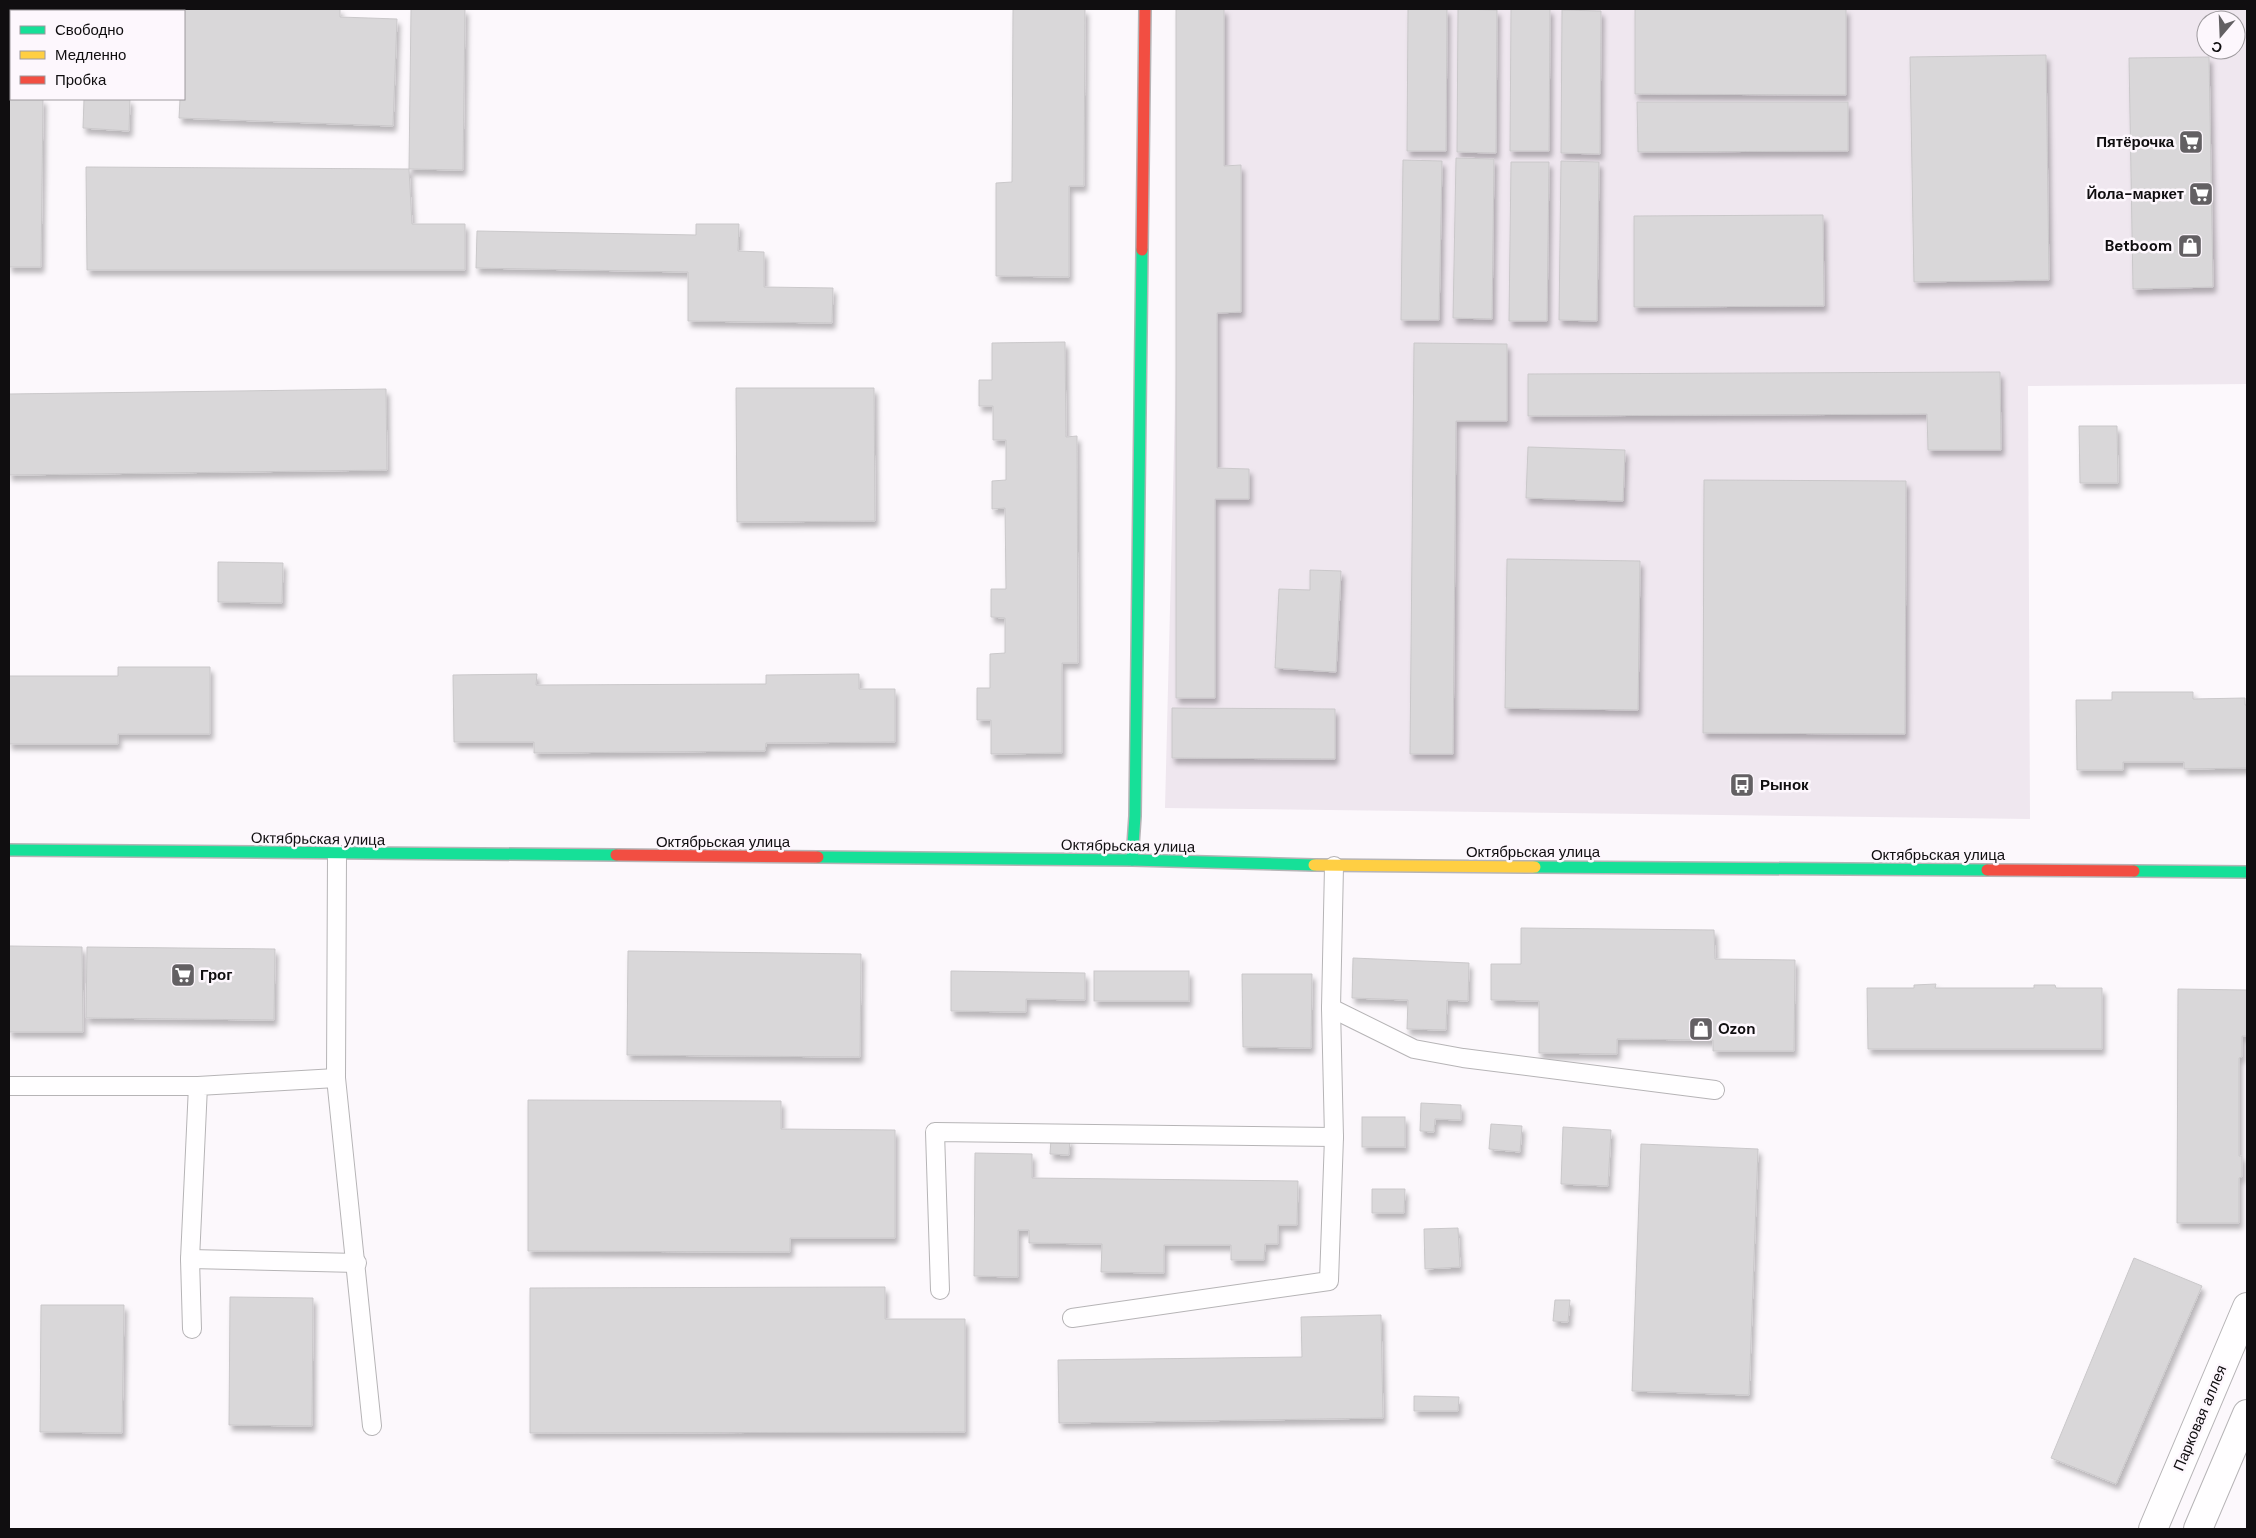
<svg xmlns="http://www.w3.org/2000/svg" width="2256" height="1538" viewBox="0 0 2256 1538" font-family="'DM Sans',sans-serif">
<defs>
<filter id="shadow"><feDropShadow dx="3" dy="5.5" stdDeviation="2.5" flood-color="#0004"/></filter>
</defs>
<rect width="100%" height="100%" fill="#fcf8fc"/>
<path fill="#efe7ef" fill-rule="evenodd" d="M1185,9H2247V384L2028,386L2030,819L1165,808ZM2206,20H2236V50H2206Z"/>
<g fill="#d9d7d9" stroke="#cac8ca" filter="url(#shadow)">
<polygon points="9,9 45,9 45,11 11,11 11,99 43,99 41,267 9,267"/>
<rect x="89" y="9" width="46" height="2"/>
<polygon points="183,9 340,9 340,17 397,19 393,126 179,118 180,99 184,99"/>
<polygon points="411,9 465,9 463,170 409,169"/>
<polygon points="1013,9 1085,9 1084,186 1069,186 1069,277 996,276 996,183 1012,182"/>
<polygon points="1176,9 1224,9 1224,166 1241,165 1241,312 1217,313 1217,468 1249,469 1249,499 1215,499 1215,698 1176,698"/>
<polygon points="1408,9 1447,9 1446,151 1407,151"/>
<polygon points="1458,9 1497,10 1496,153 1457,152"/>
<polygon points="1511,9 1550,9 1549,151 1510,151"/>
<polygon points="1635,9 1846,9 1846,95 1635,94"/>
<polygon points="1562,10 1601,11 1600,154 1561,153"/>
<polygon points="2046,55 2049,280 1914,282 1910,57"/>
<polygon points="2209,57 2213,287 2133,289 2129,58"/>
<polygon points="84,99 130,99 129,131 83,128"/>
<polygon points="1637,102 1848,102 1848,151 1638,152"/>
<polygon points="1456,158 1494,159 1492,319 1453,318"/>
<polygon points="1403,160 1442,161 1439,320 1401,320"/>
<polygon points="1561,161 1599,162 1597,321 1559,320"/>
<polygon points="1511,162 1549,162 1547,321 1509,321"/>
<polygon points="86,167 409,169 412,224 465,224 465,270 87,270"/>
<polygon points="1823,215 1824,306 1634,307 1634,216"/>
<polygon points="696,224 739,224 738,251 764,252 764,287 833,288 832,323 688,321 688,272 476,268 477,231 696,235"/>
<polygon points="1065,342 1066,437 1077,436 1078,663 1062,663 1062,753 991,754 991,720 977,720 977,688 990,688 990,654 1005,653 1005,618 991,617 991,589 1006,589 1005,508 992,509 992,481 1006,480 1006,440 993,440 993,406 979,406 979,380 992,380 992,343"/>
<polygon points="1414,343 1507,344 1507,421 1456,421 1453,754 1410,754"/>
<polygon points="2000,372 2001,450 1928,450 1927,414 1528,416 1528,374"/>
<polygon points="736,388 874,388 875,521 737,522"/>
<polygon points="386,389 387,470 9,475 9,394"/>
<polygon points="2079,426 2117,426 2118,483 2080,483"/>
<polygon points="1528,447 1625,450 1623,501 1526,498"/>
<polygon points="1704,480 1906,481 1905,734 1703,733"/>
<polygon points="1507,559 1640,561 1638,710 1505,708"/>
<polygon points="218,562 283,563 282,603 218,602"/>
<polygon points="1310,570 1341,571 1336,672 1275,668 1279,589 1310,590"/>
<polygon points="118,667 210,667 210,734 118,734 118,744 9,744 9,676 118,676"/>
<polygon points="537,674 536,685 766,684 766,675 859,674 859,689 895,689 895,742 766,743 765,751 534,753 534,742 454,742 453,675"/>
<polygon points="2112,692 2193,692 2193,699 2245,698 2245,705 2247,705 2247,768 2184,769 2184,762 2123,762 2123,770 2077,770 2076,700 2112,700"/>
<polygon points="1172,708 1335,709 1335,759 1172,758"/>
<polygon points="1521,928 1714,930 1715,959 1795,960 1794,1051 1713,1051 1713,1040 1617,1039 1617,1054 1539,1053 1539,1001 1491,1000 1491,964 1521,964"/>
<polygon points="9,946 82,947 83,1032 9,1032"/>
<polygon points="87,947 275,949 274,1020 86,1018"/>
<polygon points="628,951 861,954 860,1057 627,1055"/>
<polygon points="1353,958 1469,963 1468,1001 1447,1000 1446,1030 1407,1029 1408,1000 1352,998"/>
<polygon points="951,971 1085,973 1085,1000 1026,999 1026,1012 951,1011"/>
<rect x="1094" y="971" width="95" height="30"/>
<polygon points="1242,974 1312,974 1311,1048 1243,1047"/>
<polygon points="1936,984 1935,988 2034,988 2034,985 2055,985 2056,988 2102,988 2102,1049 1868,1049 1867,988 1914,988 1914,985"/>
<polygon points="2178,989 2247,990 2247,1036 2242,1036 2242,1057 2239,1058 2239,1156 2242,1156 2242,1177 2239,1178 2239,1223 2177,1223"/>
<polygon points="528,1100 781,1101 781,1129 895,1130 895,1238 790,1238 790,1252 528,1251"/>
<polygon points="1421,1103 1461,1105 1461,1120 1435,1119 1434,1132 1420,1131"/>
<rect x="1362" y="1117" width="43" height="30"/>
<polygon points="1491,1124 1522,1126 1520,1152 1489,1149"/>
<polygon points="1563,1127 1611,1130 1608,1186 1561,1184"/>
<polygon points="1051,1139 1070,1139 1069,1155 1050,1154"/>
<polygon points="1641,1144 1758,1149 1749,1395 1632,1391"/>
<polygon points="975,1153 1032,1154 1032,1178 1298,1181 1297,1225 1278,1225 1278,1244 1265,1244 1264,1260 1231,1260 1231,1245 1164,1245 1164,1273 1101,1272 1102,1244 1029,1243 1029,1230 1018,1230 1018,1277 974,1276"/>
<polygon points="1372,1189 1405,1189 1404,1213 1372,1213"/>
<polygon points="1458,1228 1460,1267 1425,1269 1424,1229"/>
<polygon points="2134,1258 2202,1286 2116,1484 2051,1458"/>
<polygon points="885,1287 885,1319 965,1319 965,1432 530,1433 530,1288"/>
<polygon points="230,1297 313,1298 312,1426 229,1425"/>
<polygon points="1555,1300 1570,1300 1568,1322 1553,1321"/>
<polygon points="41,1305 124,1305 122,1433 40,1432"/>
<polygon points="1381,1315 1383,1418 1059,1423 1058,1360 1302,1357 1301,1317"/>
<polygon points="1414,1396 1459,1397 1458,1411 1414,1411"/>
</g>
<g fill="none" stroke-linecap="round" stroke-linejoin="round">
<defs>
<g id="lane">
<polyline points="337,854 336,1078 372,1426"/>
<polyline points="1331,1008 1414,1049 1463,1058 1715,1090"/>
<polyline points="9,1086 198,1086"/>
<polyline points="190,1259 357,1263"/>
<polyline points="940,1290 935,1132 1334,1137"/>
<polyline points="1072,1318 1329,1281 1334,1137 1331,1008 1334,866"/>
<polyline points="192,1329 190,1259 198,1086 336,1078"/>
</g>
<g id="street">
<polyline points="2153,1529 2247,1307"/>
<polyline points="2198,1529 2247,1414"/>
</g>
<g id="fast">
<polyline points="9,850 616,855"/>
<polyline points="818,857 1132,860 1314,865"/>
<polyline points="1132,860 1135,816 1142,250"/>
<polyline points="1535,867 1987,870"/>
<polyline points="2134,871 2247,872"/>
</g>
<polyline id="slow" points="1314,865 1535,867"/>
<g id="jam">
<polyline points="1142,250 1145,9"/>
<polyline points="616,855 818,857"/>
<polyline points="1987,870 2134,871"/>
</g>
</defs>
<use href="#lane" stroke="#b6b4b6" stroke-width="20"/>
<use href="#street" stroke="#b6b4b6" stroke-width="30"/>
<use href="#fast" stroke="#b6b4b6" stroke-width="14"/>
<use href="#slow" stroke="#b6b4b6" stroke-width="14"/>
<use href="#jam" stroke="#b6b4b6" stroke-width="14"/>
<use href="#lane" stroke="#fffeff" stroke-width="18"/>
<use href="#street" stroke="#fffeff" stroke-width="28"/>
<use href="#fast" stroke="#16e098" stroke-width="11"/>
<use href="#slow" stroke="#ffcf43" stroke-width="11"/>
<use href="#jam" stroke="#f24e42" stroke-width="11"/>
</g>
<defs>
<symbol id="supermarket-square" viewBox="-11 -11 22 22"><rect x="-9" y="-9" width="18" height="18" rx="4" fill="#636063" stroke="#fdf7fd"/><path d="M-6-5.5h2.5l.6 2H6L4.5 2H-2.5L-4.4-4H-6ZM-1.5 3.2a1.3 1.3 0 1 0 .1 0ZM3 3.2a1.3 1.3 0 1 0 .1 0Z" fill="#fff"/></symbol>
<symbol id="shop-square" viewBox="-11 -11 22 22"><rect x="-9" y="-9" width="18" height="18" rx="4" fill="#636063" stroke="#fdf7fd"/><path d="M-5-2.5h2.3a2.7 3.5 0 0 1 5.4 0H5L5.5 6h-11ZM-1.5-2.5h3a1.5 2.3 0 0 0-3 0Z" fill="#fff"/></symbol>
<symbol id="bus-square" viewBox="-11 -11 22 22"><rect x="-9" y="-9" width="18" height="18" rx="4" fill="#636063" stroke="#fdf7fd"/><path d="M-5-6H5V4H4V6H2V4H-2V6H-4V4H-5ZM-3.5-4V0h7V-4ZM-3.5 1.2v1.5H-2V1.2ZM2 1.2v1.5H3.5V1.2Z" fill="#fff"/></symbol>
</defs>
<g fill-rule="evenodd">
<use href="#supermarket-square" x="2177" y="128" width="28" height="28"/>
<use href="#supermarket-square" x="2187" y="180" width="28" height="28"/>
<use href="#shop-square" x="2176" y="232" width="28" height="28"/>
<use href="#bus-square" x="1728" y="771" width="28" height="28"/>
<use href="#supermarket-square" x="169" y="961" width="28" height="28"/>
<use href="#shop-square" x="1687" y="1015" width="28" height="28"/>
</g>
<g text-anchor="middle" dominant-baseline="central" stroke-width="5" stroke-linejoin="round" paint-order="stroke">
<g font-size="15" font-weight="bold" fill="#100e10" stroke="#fdf7fd" text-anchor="end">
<text x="2174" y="142">Пятёрочка</text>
<text x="2184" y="194">Йола-маркет</text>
<text x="2172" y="246">Betboom</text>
<text x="1760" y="785" text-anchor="start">Рынок</text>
<text x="200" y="975" text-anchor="start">Грог</text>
<text x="1718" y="1029" text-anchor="start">Ozon</text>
</g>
<g font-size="15" fill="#100e10" stroke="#fdf7fd">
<text transform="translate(318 839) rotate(1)">Октябрьская улица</text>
<text x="723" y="842">Октябрьская улица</text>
<text transform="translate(1128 846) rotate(1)">Октябрьская улица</text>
<text x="1533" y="852">Октябрьская улица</text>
<text x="1938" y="855">Октябрьская улица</text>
<text transform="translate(2200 1418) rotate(-67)">Парковая аллея</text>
</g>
</g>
<rect width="2256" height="1538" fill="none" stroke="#100e10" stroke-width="20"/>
<rect x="10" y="10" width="175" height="90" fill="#fdf7fd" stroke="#9e9a9e"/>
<rect x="20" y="26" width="25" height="8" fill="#16e098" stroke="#9e9a9e"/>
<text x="55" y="35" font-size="15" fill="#100e10">Свободно</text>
<rect x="20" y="51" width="25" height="8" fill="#ffcf43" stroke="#9e9a9e"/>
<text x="55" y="60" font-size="15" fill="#100e10">Медленно</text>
<rect x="20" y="76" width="25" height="8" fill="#f24e42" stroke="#9e9a9e"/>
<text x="55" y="85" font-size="15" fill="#100e10">Пробка</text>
<g transform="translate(2221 35) rotate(199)"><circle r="24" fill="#fdf7fd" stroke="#9e9a9e"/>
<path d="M0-4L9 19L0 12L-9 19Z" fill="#636063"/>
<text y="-8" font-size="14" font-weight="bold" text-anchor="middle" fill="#100e10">С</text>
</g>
</svg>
